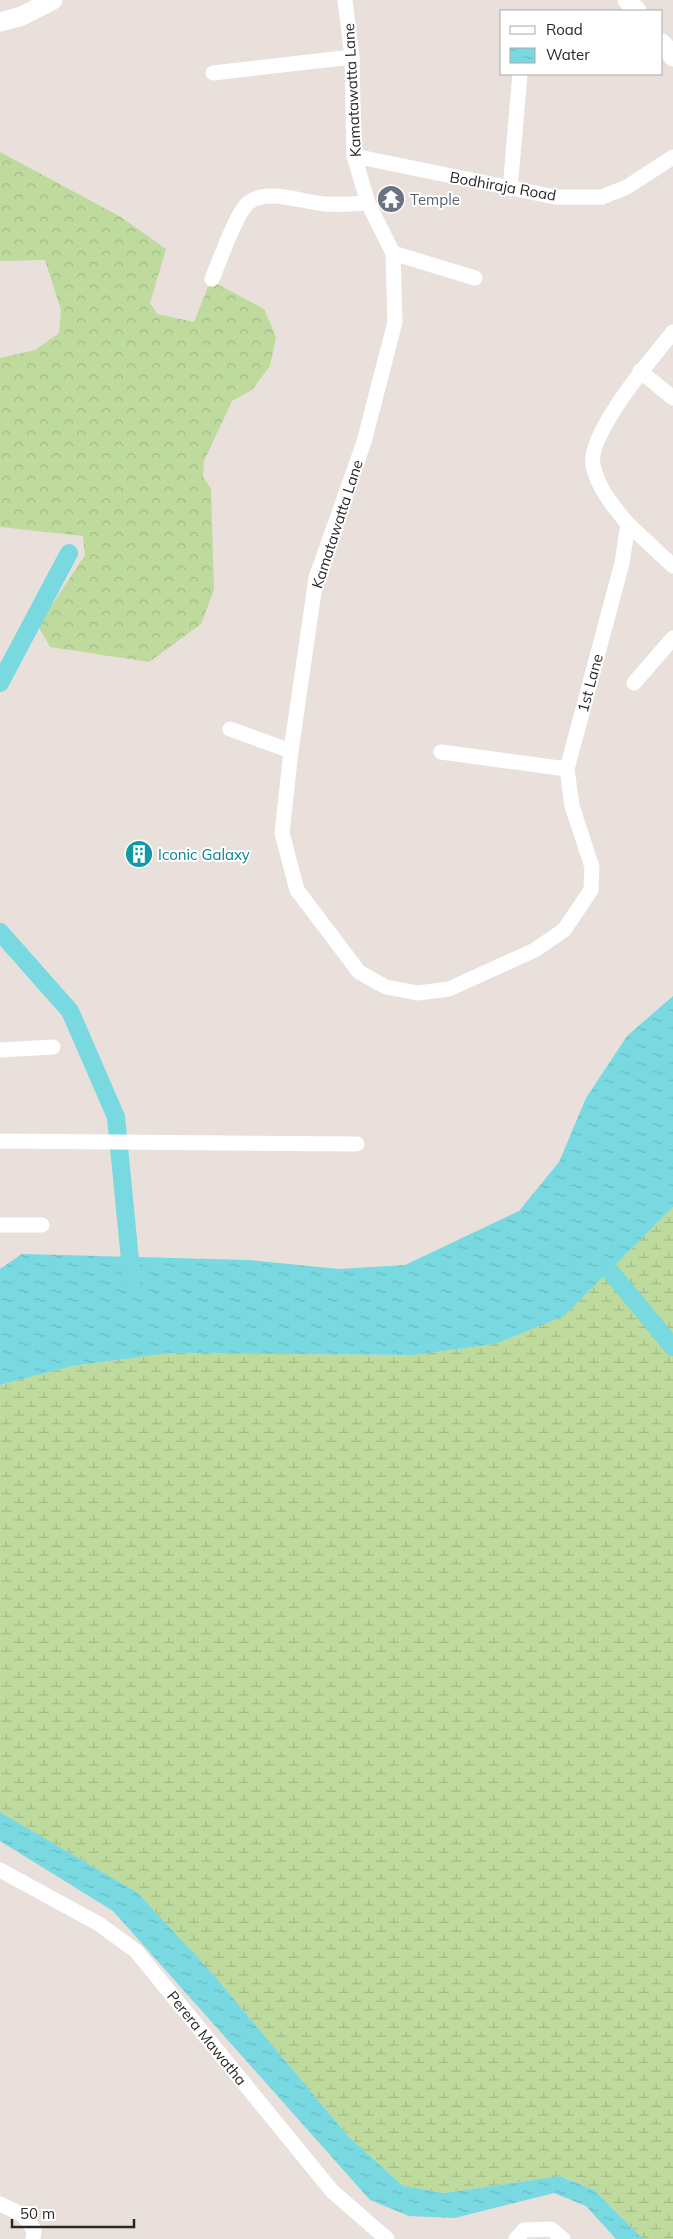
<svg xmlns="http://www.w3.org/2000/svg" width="673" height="2239" viewBox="0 0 673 2239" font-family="Mulish,sans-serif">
<defs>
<pattern id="forest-crowns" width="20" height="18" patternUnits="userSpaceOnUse" patternTransform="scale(1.25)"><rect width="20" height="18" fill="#beda9d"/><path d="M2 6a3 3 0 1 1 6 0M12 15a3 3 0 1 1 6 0" fill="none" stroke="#a3bb87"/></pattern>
<pattern id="wetland-marsh" width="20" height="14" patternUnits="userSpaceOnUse" patternTransform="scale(1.25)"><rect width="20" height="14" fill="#beda9d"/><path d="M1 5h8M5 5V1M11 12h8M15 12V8" fill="none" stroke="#a3bb87"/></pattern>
<pattern id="water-ripples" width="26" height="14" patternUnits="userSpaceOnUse" patternTransform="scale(1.25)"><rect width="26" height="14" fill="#78d9e0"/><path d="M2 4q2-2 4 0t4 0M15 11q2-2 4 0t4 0" fill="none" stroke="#68bac0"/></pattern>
</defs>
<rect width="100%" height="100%" fill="#e9e0db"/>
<polygon fill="url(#forest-crowns)" points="0,152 121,217 166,249 150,303 157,314 194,322 208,287 217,284 264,309 276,337 270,366 252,390 232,401 204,461 203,477 211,489 214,590 201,624 149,662 50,647 38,626 85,555 83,536 0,527 0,358 35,350 59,333 61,310 45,260 0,261"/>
<polygon fill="url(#wetland-marsh)" points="673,1207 673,2239 643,2239 594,2190 561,2176 445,2193 403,2186 348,2136 212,1973 138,1893 0,1812 0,1385 72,1366 171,1353 414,1355 495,1344 564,1316"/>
<g fill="url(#water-ripples)">
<polygon points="673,996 673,1207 564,1316 495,1344 414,1355 171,1353 72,1366 0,1385 0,1269 22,1254 248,1260 339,1269 405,1265 519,1211 559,1162 586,1098 627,1036"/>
<polygon points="0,1812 138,1893 212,1973 348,2136 403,2186 445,2193 560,2176 594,2190 643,2239 616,2239 586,2206 554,2193 455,2218 409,2216 370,2200 113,1911 0,1841"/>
</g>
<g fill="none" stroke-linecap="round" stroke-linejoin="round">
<g stroke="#78d9e0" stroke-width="18">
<polyline points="0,683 69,553"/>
<polyline points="0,932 70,1011 116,1117 132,1280"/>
<polyline points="610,1271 673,1347"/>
</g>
<g stroke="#fff" stroke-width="15">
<path d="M345,0L352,57L354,156L368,203L393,253L395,322L364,442L316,578L291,751L282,833L297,890L359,972L386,987L418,993L449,989L535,950L564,930L591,890L592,867L572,806L567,769L622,563L628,524C613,506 598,489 593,465C587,434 653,357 673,332"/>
<polyline points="213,73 352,57"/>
<polyline points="354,156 555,197 602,197 627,187 673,157"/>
<polyline points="510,189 520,74"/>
<polyline points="393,253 475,278"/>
<path d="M212,279C219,263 236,213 248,203C268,187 303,203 326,204C340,205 354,204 368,203"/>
<polyline points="640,371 673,398"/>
<polyline points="628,524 673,566"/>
<polyline points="634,683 673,638"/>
<polyline points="230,729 291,751"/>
<polyline points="441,752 567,769"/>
<polyline points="0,1050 53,1047"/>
<polyline points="0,1141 357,1144"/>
<polyline points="0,1225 42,1225"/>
<polyline points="0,1870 99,1924 136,1951 332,2191 387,2239"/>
<polyline points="0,2204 23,2215 34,2230 33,2239"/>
<polyline points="516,2239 524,2230 551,2229 563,2239"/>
</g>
<g stroke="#fff" stroke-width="19">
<polyline points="627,0 637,11"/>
<polyline points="0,22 22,16 53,0"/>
<polyline points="662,43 673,57"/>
</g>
</g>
<defs>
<symbol id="temple-disc" viewBox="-11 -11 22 22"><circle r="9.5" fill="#6b7280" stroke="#fff"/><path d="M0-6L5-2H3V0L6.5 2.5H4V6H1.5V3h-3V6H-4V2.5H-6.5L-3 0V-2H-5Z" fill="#fff"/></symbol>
<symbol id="building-disc" viewBox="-11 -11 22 22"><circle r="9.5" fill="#0f9aa8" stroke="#fff"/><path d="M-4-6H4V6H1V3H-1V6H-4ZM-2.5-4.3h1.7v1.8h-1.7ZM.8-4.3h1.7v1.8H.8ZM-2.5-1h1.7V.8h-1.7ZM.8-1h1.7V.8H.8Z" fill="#fff"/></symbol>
</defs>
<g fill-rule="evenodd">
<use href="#temple-disc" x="375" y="183" width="32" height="32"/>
<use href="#building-disc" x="123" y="838" width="32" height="32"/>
</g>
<g text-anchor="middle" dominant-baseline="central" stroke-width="4" stroke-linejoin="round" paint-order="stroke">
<g font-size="15" fill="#282828" stroke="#fff">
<text transform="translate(352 90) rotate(-93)">Kamatawatta Lane</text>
<text transform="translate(503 186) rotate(10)">Bodhiraja Road</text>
<text transform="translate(337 524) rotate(-72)">Kamatawatta Lane</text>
<text transform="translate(590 683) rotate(-75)">1st Lane</text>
<text transform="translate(207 2038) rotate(51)">Perera Mawatha</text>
</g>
<g font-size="15" fill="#5b616d" stroke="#fff" text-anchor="start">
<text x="410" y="199">Temple</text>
</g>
<g font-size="15" fill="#0d838f" stroke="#fff" text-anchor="start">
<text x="158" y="854">Iconic Galaxy</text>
</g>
</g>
<rect x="500" y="10" width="162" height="65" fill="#ffffff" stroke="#a9a9a9"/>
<rect x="510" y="26" width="25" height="8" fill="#ffffff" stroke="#a9a9a9"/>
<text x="546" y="35" font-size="15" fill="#282828">Road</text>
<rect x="510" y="48" width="25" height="15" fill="url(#water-ripples)" stroke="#a9a9a9"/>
<text x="546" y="60" font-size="15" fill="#282828">Water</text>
<path d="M12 2219v8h122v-8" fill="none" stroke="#282828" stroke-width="2.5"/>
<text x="20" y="2219" font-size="15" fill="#282828" stroke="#ffffff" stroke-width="4" paint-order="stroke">50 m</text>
</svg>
